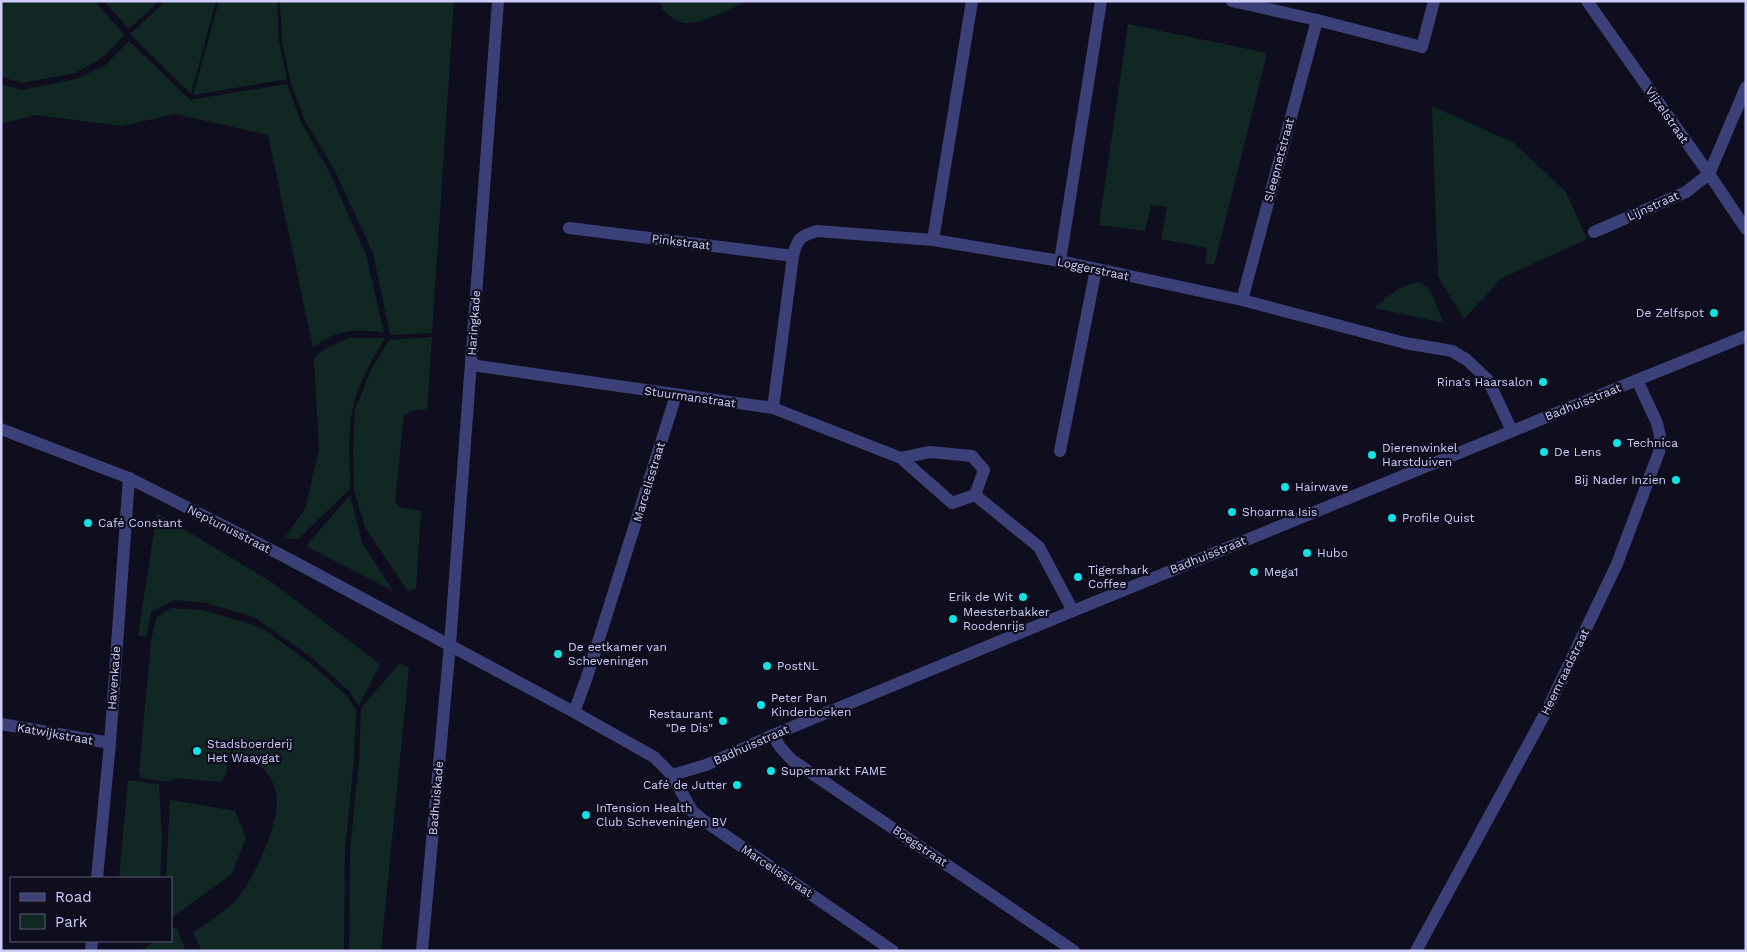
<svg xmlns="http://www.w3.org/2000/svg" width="1747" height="952" viewBox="0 0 1747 952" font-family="'Work Sans',sans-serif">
<rect width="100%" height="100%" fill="#0f0e1e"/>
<g fill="#112724">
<polygon points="1,1 94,1 125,35 102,58 75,73 22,83 1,77"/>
<polygon points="104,1 159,1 129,29"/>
<polygon points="166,1 216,1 191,94 130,34"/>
<polygon points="219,1 277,1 279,41 287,79 193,95"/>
<polygon points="280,1 454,1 432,333 390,335 373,253 335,171 304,119 290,80 282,40"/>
<path d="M661,1H748C731,8 703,24 685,23C677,22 668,15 662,9Z"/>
<polygon points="1128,24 1267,53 1214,265 1205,263 1207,248 1161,239 1167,207 1151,205 1145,231 1099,225"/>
<path d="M129,41L190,100L287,84L302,124L330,173L366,255L384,333C357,328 336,329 313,348L268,135L175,114L122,126L35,115L1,124V84L21,90L76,79L106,65Z"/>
<polygon points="1432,106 1514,143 1566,192 1587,239 1502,278 1464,319 1438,277"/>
<path d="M1418,282L1429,288L1444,323L1375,308C1388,296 1400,285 1418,282Z"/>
<polygon points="432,337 427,409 411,411 404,415 395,501 399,507 421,511 416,589 408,591 365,527 354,490 353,451 355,410 372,368 389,340"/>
<path d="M350,338H385C372,360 358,383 353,408C347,432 350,464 350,489L298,539H284L305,509L319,450L314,359C323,347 337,343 350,338Z"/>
<polygon points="350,495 362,543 393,591 306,546"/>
<polygon points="157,513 273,583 380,664 359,706 349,691 311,657 254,617 206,603 174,600 151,612 146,637 138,635"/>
<path d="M171,608L202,610L251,624L263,629L309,662L347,696L356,710L354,761L345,849L344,951H202L193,933C207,923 222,913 235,901C253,881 285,816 275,789C274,783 268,774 264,769C254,760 241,758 229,756L226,775L220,782L175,778L168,782L142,778L139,772L151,641L156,618Z"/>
<polygon points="400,663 409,668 381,951 349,951 350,850 359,761 361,708"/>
<polygon points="128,780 159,784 162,839 160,878 119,878"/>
<polygon points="170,800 235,811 246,838 231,875 171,918 171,878 166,878"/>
<polygon points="176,927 186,951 140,951 155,941 171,941 171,930"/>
</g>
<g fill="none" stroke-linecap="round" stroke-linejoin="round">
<g stroke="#3c4079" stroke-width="12">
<polyline points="1232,1 1317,20 1422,47 1434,1"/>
<polyline points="1587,1 1709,174 1746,229"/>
<polyline points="569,228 793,256"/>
<polyline points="1594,232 1686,192 1709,174 1746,87"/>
<polyline points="933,240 972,1"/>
<polyline points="1060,261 1101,1"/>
<polyline points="1242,300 1317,20"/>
<polyline points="471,365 773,408 901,458 952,503 975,495 984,470 972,456 930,452 901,458"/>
<path d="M773,408L793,256C797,239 800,236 817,231L933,240L1060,261L1242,300L1405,343L1452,351L1467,360L1488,380L1512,431"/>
<polyline points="1,429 129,478 289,559 574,712 654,757 672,775 692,811 703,820 893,951"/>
<polyline points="1060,451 1096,269"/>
<polyline points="975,495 1039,547 1073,611"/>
<polyline points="574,712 586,680 676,395"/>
<polyline points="1,724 110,743"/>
<polyline points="773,735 780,747 792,760 1074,951"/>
<polyline points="672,775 706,765 773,735 1073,611 1637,380 1746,336"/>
<polyline points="97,878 110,743 129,478"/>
<polyline points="91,951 92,941"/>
<polyline points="422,951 450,644 498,1"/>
<polyline points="1416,951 1547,710 1617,564 1659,452 1660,436 1657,423 1637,380"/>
</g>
</g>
<g fill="#12e2e3" stroke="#0f0e1e" stroke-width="2">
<circle cx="1714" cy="313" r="5"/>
<circle cx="1543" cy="382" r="5"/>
<circle cx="1617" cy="443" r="5"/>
<circle cx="1544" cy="452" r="5"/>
<circle cx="1372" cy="455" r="5"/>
<circle cx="1676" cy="480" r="5"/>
<circle cx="1285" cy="487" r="5"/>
<circle cx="1232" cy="512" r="5"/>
<circle cx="1392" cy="518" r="5"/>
<circle cx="88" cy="523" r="5"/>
<circle cx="1307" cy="553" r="5"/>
<circle cx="1254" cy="572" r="5"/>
<circle cx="1078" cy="577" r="5"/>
<circle cx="1023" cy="597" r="5"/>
<circle cx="953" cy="619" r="5"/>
<circle cx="558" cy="654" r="5"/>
<circle cx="767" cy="666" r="5"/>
<circle cx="761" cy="705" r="5"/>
<circle cx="723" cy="721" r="5"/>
<circle cx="197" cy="751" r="5"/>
<circle cx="771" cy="771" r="5"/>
<circle cx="737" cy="785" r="5"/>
<circle cx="586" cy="815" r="5"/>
</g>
<g text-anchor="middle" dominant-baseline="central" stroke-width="4.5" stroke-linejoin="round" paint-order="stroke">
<g font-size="12" fill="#cfcefb" stroke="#0f0e1e">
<text transform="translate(1667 115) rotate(55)">Vijzelstraat</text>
<text transform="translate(1279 160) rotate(-75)">Sleepnetstraat</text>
<text transform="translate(1653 206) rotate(-24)">Lijnstraat</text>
<text transform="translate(681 242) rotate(7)">Pinkstraat</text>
<text transform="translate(1093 269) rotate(12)">Loggerstraat</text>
<text transform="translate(474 323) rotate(-86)">Haringkade</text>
<text transform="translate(690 397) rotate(8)">Stuurmanstraat</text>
<text transform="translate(1583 402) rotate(-22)">Badhuisstraat</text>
<text transform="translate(649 482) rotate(-73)">Marcelisstraat</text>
<text transform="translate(229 529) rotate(27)">Neptunusstraat</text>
<text transform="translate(1208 555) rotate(-22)">Badhuisstraat</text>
<text transform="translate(1565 672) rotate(-64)">Heemraadstraat</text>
<text transform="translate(114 678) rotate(-86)">Havenkade</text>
<text transform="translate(55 734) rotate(10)">Katwijkstraat</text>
<text transform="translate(751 745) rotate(-24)">Badhuisstraat</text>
<text transform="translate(436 798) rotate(-85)">Badhuiskade</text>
<text transform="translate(920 846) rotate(34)">Boegstraat</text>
<text transform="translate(777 871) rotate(34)">Marcelisstraat</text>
</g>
<g font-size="12" fill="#cfcefb" stroke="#0f0e1e" text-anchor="start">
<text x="1704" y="313" text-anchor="end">De Zelfspot</text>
<text x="1533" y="382" text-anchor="end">Rina's Haarsalon</text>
<text x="1627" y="443">Technica</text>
<text x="1382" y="448">Dierenwinkel<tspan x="1382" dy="14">Harstduiven</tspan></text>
<text x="1554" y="452">De Lens</text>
<text x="1666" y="480" text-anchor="end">Bij Nader Inzien</text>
<text x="1295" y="487">Hairwave</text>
<text x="1242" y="512">Shoarma Isis</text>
<text x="1402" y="518">Profile Quist</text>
<text x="98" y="523">Café Constant</text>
<text x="1317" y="553">Hubo</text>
<text x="1088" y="570">Tigershark<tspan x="1088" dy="14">Coffee</tspan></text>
<text x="1264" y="572">Mega1</text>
<text x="1013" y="597" text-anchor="end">Erik de Wit</text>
<text x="963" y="612">Meesterbakker<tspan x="963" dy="14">Roodenrijs</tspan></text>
<text x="568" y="647">De eetkamer van<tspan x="568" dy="14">Scheveningen</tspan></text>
<text x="777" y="666">PostNL</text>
<text x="771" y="698">Peter Pan<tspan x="771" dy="14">Kinderboeken</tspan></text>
<text x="713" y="714" text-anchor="end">Restaurant<tspan x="713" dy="14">"De Dis"</tspan></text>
<text x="207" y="744">Stadsboerderij<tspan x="207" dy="14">Het Waaygat</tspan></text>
<text x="781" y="771">Supermarkt FAME</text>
<text x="727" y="785" text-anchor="end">Café de Jutter</text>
<text x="596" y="808">InTension Health<tspan x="596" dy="14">Club Scheveningen BV</tspan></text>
</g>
</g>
<rect width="1747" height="952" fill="none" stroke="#cfcefb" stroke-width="5"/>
<rect x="10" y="877" width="162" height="65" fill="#0f0e1e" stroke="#5c5b76"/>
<rect x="20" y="893" width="25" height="8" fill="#3c4079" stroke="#5c5b76"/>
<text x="55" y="902" font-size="15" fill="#cfcefb">Road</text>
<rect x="20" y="914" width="25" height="15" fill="#112724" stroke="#5c5b76"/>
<text x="55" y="927" font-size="15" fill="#cfcefb">Park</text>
</svg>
